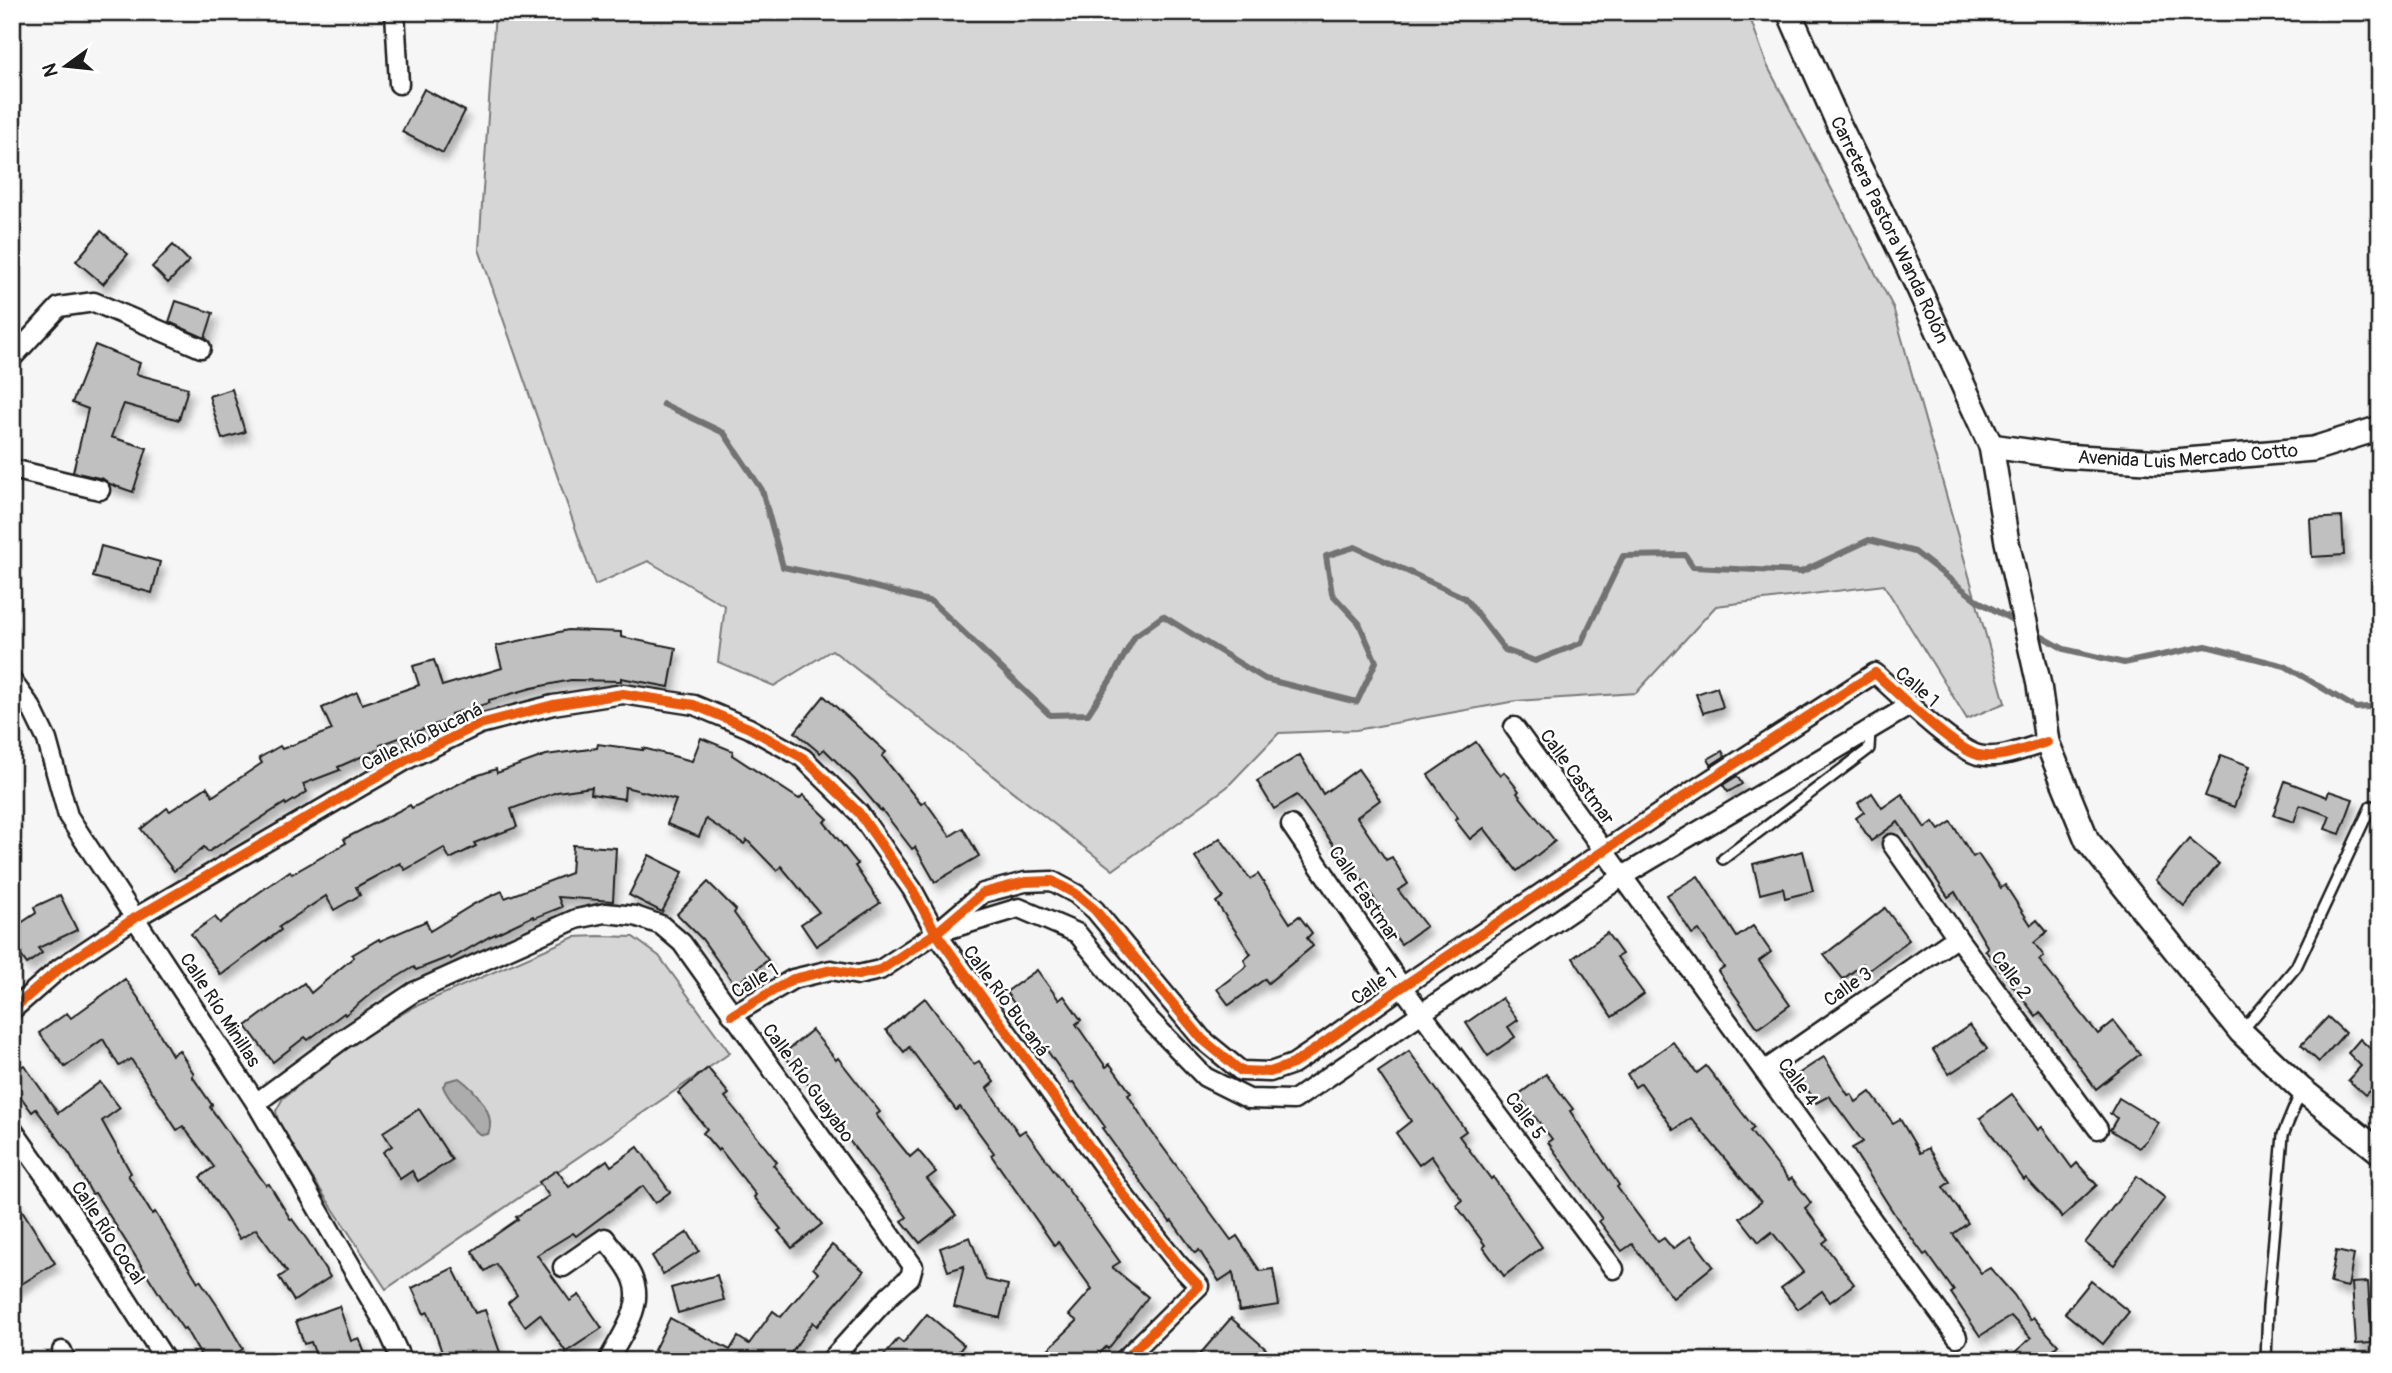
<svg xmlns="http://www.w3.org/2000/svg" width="2392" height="1373" viewBox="0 0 2392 1373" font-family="Pangolin,sans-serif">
<defs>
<filter id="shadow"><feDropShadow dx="4.5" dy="8" stdDeviation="3.5" flood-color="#0004"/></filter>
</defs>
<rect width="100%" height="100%" fill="#f6f6f6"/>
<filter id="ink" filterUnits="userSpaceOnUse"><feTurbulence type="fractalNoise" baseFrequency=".0143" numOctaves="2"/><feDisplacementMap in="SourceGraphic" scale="14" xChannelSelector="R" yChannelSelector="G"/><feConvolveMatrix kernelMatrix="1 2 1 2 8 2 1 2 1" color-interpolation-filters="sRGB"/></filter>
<g filter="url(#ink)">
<g fill="#d6d6d6" stroke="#797979" stroke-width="2">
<polygon points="495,12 1748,12 1767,65 1893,307 2005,703 1967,719 1884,585 1716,606 1636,693 1516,701 1356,730 1279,733 1227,787 1113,870 832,650 774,686 718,662 725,606 648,561 595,585 479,249"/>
<polygon points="598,936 633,937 659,956 730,1053 386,1289 279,1127 276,1111 283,1098 346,1049 379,1027 416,1006 574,937"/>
</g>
<path fill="#acacac" stroke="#727272" stroke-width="2" d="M459,1078C474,1089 497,1113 488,1134L481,1135C472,1130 445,1094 443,1086L447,1081Z"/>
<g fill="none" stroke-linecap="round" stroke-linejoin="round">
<g stroke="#727272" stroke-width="6">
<polyline points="663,404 724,433 762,490 783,567 848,580 932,602 1050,715 1088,714 1113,676 1135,636 1163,616 1265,679 1357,702 1376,662 1359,623 1332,594 1326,556 1355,547 1465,598 1505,650 1535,661 1581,643 1623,556 1685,555 1693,567 1801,572 1869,540 1915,552 1978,601 2020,624"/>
<polyline points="2032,631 2064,649 2124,663 2206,646 2285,666 2356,708 2380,706"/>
</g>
</g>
<g fill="#c0c0c0" stroke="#1c1c1c" stroke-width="2" filter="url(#shadow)">
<polygon points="424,89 465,111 443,153 402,132"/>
<polygon points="101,231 128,254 103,284 76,261"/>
<polygon points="173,245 189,261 168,283 152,267"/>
<polygon points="176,301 213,313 205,338 169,322"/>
<polygon points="95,345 140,363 136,374 188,388 179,420 124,404 111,437 147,448 133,492 110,484 103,479 73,472 88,409 72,403"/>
<polygon points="232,389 245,432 222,439 209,396"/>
<polygon points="2342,517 2344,555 2312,557 2310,519"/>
<polygon points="101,546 160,562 152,593 93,577"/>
<polygon points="568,630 621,632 621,637 676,648 669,687 621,678 621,681 571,680 532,688 489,700 489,703 451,714 453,718 380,745 381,748 338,767 340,770 303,784 307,792 286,805 285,803 208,852 204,847 174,871 141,829 167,808 170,811 207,787 213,796 262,763 259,758 280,746 282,749 332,730 322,708 357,692 362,704 419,685 413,666 434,660 442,686 502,668 496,646"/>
<polygon points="1717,687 1723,707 1703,713 1696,694"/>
<polygon points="824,696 886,752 882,756 921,804 925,801 950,836 963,828 979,856 935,882 915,847 912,849 882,810 881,811 855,780 824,749 820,753 795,732"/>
<polygon points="701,738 733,751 732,755 799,799 803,795 828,819 824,822 858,864 855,866 880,903 816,946 801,924 819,912 781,866 777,871 747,840 744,844 706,819 699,837 667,824 676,800 625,787 624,799 591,794 592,787 557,792 511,809 517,827 474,843 476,846 450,859 444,848 405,870 400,863 356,887 360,895 334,910 326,896 279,927 281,930 221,975 191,934 215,917 220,923 254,896 290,871 292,874 346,843 344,839 410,805 412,808 470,778 496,769 497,773 546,755 597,748 598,744 643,750 643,748 692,761"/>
<polygon points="1476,742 1500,776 1504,772 1519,791 1517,793 1555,841 1517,871 1484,828 1470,839 1455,820 1458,818 1428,775"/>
<polygon points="1722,751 1725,756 1711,765 1708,759"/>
<polygon points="1300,755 1323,794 1358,769 1380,800 1357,817 1386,860 1392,857 1408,884 1398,890 1426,926 1401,944 1380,916 1383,913 1348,857 1344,859 1297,795 1274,809 1257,781"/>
<polygon points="2221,755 2250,766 2234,807 2205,796"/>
<polygon points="1737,776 1742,784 1728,792 1723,785"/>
<polygon points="2285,781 2327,797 2329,791 2353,799 2340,834 2325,829 2330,816 2300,805 2294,822 2273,815"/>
<polygon points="1872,793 1882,808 1902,794 1925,828 1933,822 1939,830 1951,822 1973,857 1978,854 2001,888 2005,885 2031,925 2037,920 2047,932 2034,943 2044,956 2039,960 2098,1034 2114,1021 2140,1054 2096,1089 2040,1012 2036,1016 1985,950 1988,948 1955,892 1948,897 1898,822 1871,841 1856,818 1864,812 1858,803"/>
<polygon points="1220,838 1250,879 1258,874 1290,923 1299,916 1312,933 1307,938 1313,946 1268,983 1265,979 1229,1005 1217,989 1247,966 1244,960 1251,954 1216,902 1223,897 1195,857"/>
<polygon points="2189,839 2219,864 2184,906 2155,880"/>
<polygon points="573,845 616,848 613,901 558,897 562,907 534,918 533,916 489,937 451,959 449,957 416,970 414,967 374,991 345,1015 344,1013 308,1040 305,1037 273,1062 246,1026 304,983 311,993 354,957 352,955 379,939 380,941 426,921 430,931 474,904 502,891 505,898 571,873"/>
<polygon points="1803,851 1813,891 1785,898 1783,888 1760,894 1753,864"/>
<polygon points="649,855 683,872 662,912 629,895"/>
<polygon points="1698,876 1737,937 1753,926 1771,952 1759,961 1790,1005 1758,1028 1718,971 1724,967 1699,930 1692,934 1667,895"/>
<polygon points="708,882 736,910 734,913 768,960 735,985 702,939 677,914"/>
<polygon points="60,895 77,930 38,948 42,953 27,964 12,943 12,929 36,913 34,907"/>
<polygon points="1885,908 1909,940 1868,971 1863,964 1843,979 1824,955"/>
<polygon points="1607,933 1622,954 1617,957 1644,994 1612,1017 1573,958"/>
<polygon points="1037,970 1059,1000 1064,996 1081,1020 1076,1024 1106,1067 1110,1064 1131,1093 1128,1095 1151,1131 1231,1240 1237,1236 1260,1271 1273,1269 1279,1305 1239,1311 1233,1272 1219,1281 1199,1250 1195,1253 1172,1221 1170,1222 1102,1128 1105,1127 1073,1082 1070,1083 1006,992"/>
<polygon points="125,979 141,1002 172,1055 179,1050 194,1074 192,1076 212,1105 210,1107 266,1185 269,1184 291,1220 292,1219 308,1241 330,1277 294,1301 279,1277 287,1272 256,1229 240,1239 200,1177 214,1167 183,1126 177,1130 131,1059 119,1066 103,1039 65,1067 39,1033 67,1013 71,1018"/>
<polygon points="925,998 974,1064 979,1061 994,1082 987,1088 1019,1134 1025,1130 1120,1262 1112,1267 1148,1297 1108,1349 1106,1347 1092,1361 1036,1361 1077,1321 1069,1315 1092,1289 1058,1242 1054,1245 991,1155 994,1153 960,1107 956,1110 909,1047 904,1052 886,1030"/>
<polygon points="1502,998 1518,1020 1508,1027 1515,1037 1488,1056 1466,1023"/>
<polygon points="2328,1017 2345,1033 2319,1062 2301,1045"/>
<polygon points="1970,1025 1987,1049 1949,1074 1933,1050"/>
<polygon points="812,1030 836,1060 838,1058 856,1081 880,1112 876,1115 910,1157 918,1150 936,1172 927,1179 956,1215 920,1243 902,1221 907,1217 830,1115 832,1113 783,1054"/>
<polygon points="2360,1039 2380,1058 2380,1080 2365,1095 2348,1080 2361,1066 2348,1053"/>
<polygon points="1673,1042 1697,1073 1706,1066 1754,1128 1750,1131 1789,1180 1792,1178 1811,1203 1805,1208 1828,1239 1823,1243 1854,1284 1830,1302 1822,1291 1798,1309 1781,1288 1803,1272 1772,1232 1759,1242 1740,1218 1761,1202 1691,1118 1674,1130 1641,1083 1635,1087 1627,1074"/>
<polygon points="1409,1051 1466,1131 1459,1136 1491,1179 1493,1177 1542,1247 1504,1276 1483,1247 1485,1245 1456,1205 1462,1200 1431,1156 1419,1165 1396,1133 1411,1121 1378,1072"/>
<polygon points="1824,1057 1848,1095 1851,1094 1856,1102 1870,1092 1893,1123 1900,1119 1920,1153 1928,1148 1950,1182 1943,1187 1968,1223 1953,1234 1981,1273 1990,1268 2014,1295 2030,1320 2033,1317 2058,1345 2041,1361 2023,1361 2015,1352 2031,1338 2011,1316 1980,1336 1951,1293 1954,1291 1927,1253 1924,1255 1897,1218 1852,1148 1863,1142 1829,1096 1816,1103 1798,1074"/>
<polygon points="24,1065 58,1113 100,1082 120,1108 102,1121 131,1173 128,1175 152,1214 155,1212 198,1282 200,1280 219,1308 243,1349 223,1361 204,1361 185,1328 183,1329 169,1309 95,1193 92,1194 70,1154 36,1109 32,1112 12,1085 12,1073"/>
<polygon points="708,1068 729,1094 725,1097 777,1162 773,1165 822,1224 792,1248 778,1231 781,1229 754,1197 756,1195 720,1149 718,1151 703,1133 707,1129 678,1093"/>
<polygon points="1546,1074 1573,1109 1570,1111 1619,1185 1617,1187 1658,1242 1664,1238 1673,1249 1690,1236 1713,1266 1673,1298 1632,1244 1622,1251 1599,1221 1602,1219 1548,1142 1552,1139 1518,1095"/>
<polygon points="2012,1094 2038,1130 2042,1127 2072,1168 2077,1163 2097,1185 2062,1217 2026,1178 2024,1180 1980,1118"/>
<polygon points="2119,1098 2158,1122 2147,1140 2139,1148 2110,1130 2117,1118 2110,1114"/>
<polygon points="419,1109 452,1160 418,1181 412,1171 400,1179 383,1152 392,1146 383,1132"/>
<polygon points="638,1147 670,1192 655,1203 643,1186 576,1236 573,1233 537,1255 570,1301 579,1295 602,1328 566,1352 540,1314 525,1326 508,1303 517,1295 496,1264 485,1271 472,1251 518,1219 516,1217 549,1196 539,1182 557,1170 569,1187 607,1160 611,1166"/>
<polygon points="2137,1176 2165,1198 2114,1265 2085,1243"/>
<polygon points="12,1194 55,1263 12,1290"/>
<polygon points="688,1232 699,1251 663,1274 652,1256"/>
<polygon points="970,1237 986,1280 1008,1285 1000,1318 954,1307 964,1266 948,1271 940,1248"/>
<polygon points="832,1245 864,1271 817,1326 813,1322 785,1361 673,1361 654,1350 670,1318 730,1350 738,1337 749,1344 773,1311 781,1317 818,1273 813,1268"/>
<polygon points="2336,1251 2354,1255 2348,1287 2330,1283"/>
<polygon points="453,1268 475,1313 485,1310 503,1361 445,1361 428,1312 424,1314 412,1288"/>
<polygon points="717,1275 724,1300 678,1313 671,1288"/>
<polygon points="2091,1281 2129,1312 2103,1344 2065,1313"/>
<polygon points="2368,1282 2372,1343 2356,1344 2352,1283"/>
<polygon points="339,1306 351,1341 359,1338 368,1361 318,1361 311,1342 304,1344 296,1321"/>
<polygon points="927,1314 964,1345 951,1361 879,1361 898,1339 903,1343"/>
<polygon points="1231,1318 1266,1349 1256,1361 1194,1361"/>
</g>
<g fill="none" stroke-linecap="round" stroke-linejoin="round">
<defs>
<g id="service">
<polyline points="1723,859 1869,749 1870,730"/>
<polyline points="2242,1031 2296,967 2371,806"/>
<polyline points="2266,1361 2268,1307 2283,1135 2301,1091"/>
</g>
<g id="minor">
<polyline points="395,12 399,84"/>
<polyline points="12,358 59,307 94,302 201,348"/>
<polyline points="12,469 100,490"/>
<polyline points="12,681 31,707 47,740 68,816 256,1103 386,1326 402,1361"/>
<polyline points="1514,727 1957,1337"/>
<polyline points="1291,825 1402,987 1614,1269"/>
<polyline points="1892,844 1957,937 2098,1129"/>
<polyline points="946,930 1019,908 1077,933 1143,1013 1205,1077 1249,1099 1294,1100 1623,876 1911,705"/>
<polyline points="12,1010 60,968 135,918 408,759 480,724 553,705 623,694 694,705 749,728 803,758 859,813 912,889 936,933 1126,1198 1178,1264 1199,1286 1123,1361"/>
<path d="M732,1015L793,979L831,970L858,975L880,970L936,933L983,893L1025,882L1052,881L1076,894L1095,910L1202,1039L1241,1071L1270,1072L1293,1064L1311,1052L1402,987L1691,792L1875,673C1897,693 1953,748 1978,755C2000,760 2026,748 2047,742"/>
<polyline points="1764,1071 1957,937"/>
<polyline points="256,1103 340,1041 414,992 576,919 605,913 635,916 661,925 682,943 913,1266 910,1277 890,1295 830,1361"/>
<polyline points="12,1129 68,1208 166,1361"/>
<path d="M563,1267L605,1238C614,1251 628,1265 633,1279C645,1307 620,1337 608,1361"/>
<polyline points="62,1351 66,1361"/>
</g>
<g id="tertiary">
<path id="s1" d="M1789,12L1839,125L1918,287L1991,446L2007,542L2039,685L2047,742L2087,840L2241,1032L2301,1089L2380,1152"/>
<path id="s2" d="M1991,446L2062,456L2163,462L2313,449L2380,428"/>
</g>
</defs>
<use href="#service" stroke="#1c1c1c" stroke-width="14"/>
<use href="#minor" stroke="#1c1c1c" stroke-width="23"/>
<use href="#tertiary" stroke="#1c1c1c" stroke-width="28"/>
<use href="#service" stroke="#fff" stroke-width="9"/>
<use href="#minor" stroke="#fff" stroke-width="18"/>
<use href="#tertiary" stroke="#fff" stroke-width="23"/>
<defs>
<g id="cycleway">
<polyline points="12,1010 60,968 135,918 408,759 480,724 553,705 623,694 694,705 749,728 803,758 859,813 912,889 936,933 1126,1198 1178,1264 1199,1286 1123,1361"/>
<path d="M732,1015L793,979L831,970L858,975L880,970L936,933L983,893L1025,882L1052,881L1076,894L1095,910L1202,1039L1241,1071L1270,1072L1293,1064L1311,1052L1402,987L1691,792L1875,673C1897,693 1953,748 1978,755C2000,760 2026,748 2047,742"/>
</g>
</defs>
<use href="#cycleway" stroke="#fff" stroke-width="15"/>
<use href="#cycleway" stroke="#e8590c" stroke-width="10"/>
</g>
</g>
<g text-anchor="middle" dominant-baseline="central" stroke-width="5" stroke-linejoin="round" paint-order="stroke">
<g font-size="19" fill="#1c1c1c" stroke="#fff">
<text stroke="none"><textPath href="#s1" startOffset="240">Carretera Pastora Wanda Rolón</textPath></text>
<text stroke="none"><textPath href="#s2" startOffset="198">Avenida Luis Mercado Cotto</textPath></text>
<text transform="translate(1917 687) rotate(41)">Calle 1</text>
<text transform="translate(422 737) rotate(-26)">Calle Río Bucaná</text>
<text transform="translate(1577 777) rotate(54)">Calle Castmar</text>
<text transform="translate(1364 894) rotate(56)">Calle Eastmar</text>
<text transform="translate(2011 975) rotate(54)">Calle 2</text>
<text transform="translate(755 981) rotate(-30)">Calle 1</text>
<text transform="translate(1374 986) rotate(-35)">Calle 1</text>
<text transform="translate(1848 987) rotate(-35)">Calle 3</text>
<text transform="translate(1006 1001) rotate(54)">Calle Río Bucaná</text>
<text transform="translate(220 1010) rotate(57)">Calle Río Minillas</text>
<text transform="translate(1798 1082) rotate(54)">Calle 4</text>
<text transform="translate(808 1083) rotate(54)">Calle Río Guayabo</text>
<text transform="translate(1525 1116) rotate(53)">Calle 5</text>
<text transform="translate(108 1233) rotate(57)">Calle Río Cocal</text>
</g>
</g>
<rect width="2392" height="1373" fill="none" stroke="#fff" stroke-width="42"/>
<rect x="21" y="21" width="2350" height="1331" fill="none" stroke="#1c1c1c" stroke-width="2.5" filter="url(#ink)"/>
<g transform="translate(66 66) rotate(255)" stroke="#ffffff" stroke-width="5" paint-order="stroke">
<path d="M0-5L12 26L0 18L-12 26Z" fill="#1c1c1c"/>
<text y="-10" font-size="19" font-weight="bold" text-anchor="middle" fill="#1c1c1c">N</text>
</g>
</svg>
